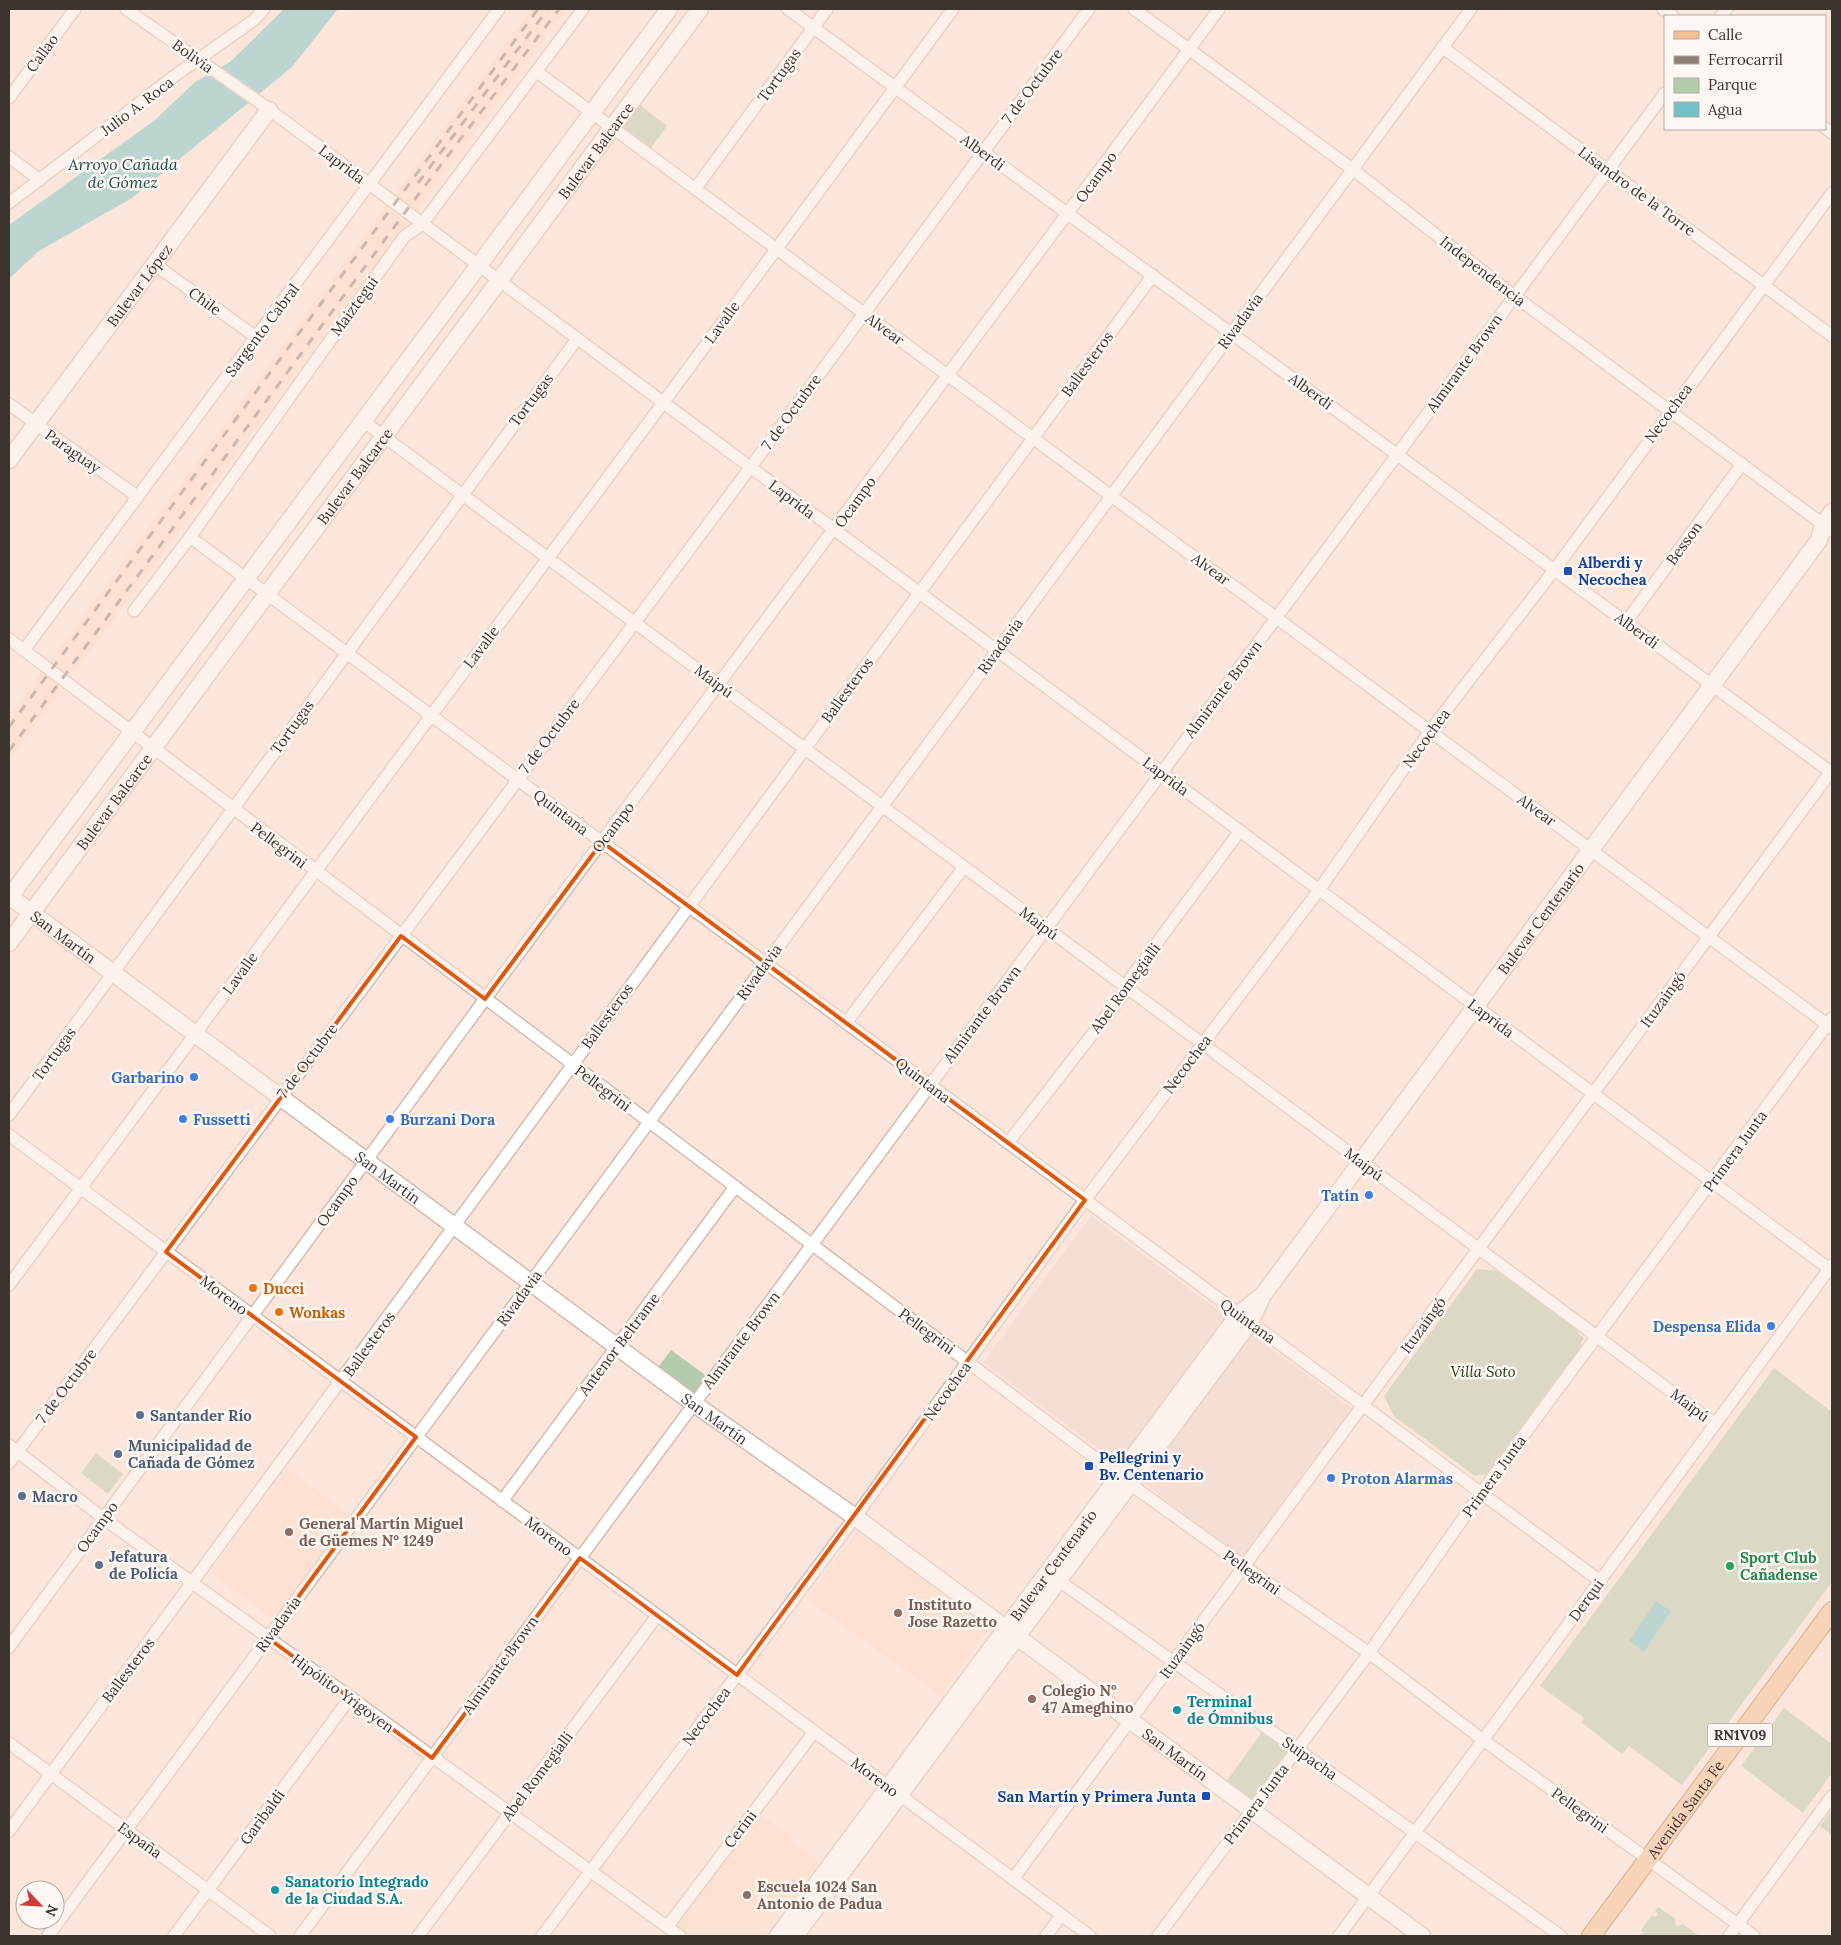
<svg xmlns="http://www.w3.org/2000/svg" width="1841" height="1945" viewBox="0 0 1841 1945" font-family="Lora,serif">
<rect width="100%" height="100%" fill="#fce6db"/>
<g fill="#ffdbca">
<polygon points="532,9 567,9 9,761 9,716"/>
<polygon points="287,1468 350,1515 273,1619 210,1573"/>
<polygon points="857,1532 990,1626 941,1696 806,1599"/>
<polygon points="759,1814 793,1836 790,1841 819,1861 763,1936 688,1936 676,1928"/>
</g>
<polygon fill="#edd4cc" points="1091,1216 1354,1410 1243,1558 983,1362"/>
<g fill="#b4cbac">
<polygon points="639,104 667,126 651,148 622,126"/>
<polygon points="1477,1269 1499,1271 1577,1329 1579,1334 1584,1338 1581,1343 1582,1347 1489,1474 1475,1476 1394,1416 1384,1396"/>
<polygon points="671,1350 712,1380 693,1403 653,1374"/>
<polygon points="1774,1368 1832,1412 1832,1582 1682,1785 1629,1746 1622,1754 1581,1722 1584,1718 1540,1686"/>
<polygon points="96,1453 123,1474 108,1494 81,1473"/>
<polygon points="1784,1708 1832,1744 1832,1773 1803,1813 1741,1766"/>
<polygon points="1266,1726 1298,1749 1252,1810 1222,1788"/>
<polygon points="1832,1809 1832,1835 1820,1826"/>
<polygon points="1658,1907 1676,1919 1675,1924 1678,1926 1683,1924 1699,1936 1637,1936 1644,1933 1641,1930 1652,1915 1655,1917 1658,1914 1655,1911"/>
</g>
<g fill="#70c2c6">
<polygon points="284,9 338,9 292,67 132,198 39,251 9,279 9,225 155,120 195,82 230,62"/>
<polygon points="1656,1601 1671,1611 1644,1652 1629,1641"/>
</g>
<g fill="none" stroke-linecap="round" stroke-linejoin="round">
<defs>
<g id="street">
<polyline points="126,9 259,102 1832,1271"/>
<polyline points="788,9 1832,773"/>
<polyline points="1134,9 1352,169 1513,295 1832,531"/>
<polyline points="1663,9 1673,16"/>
<polyline points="1721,16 1727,9"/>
<polyline points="1442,47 1832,336"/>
<polyline points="537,72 1832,1028"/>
<polyline points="9,98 75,9"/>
<polyline points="1825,128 1832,133"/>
<polyline points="9,157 40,180"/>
<polyline points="695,189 827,9"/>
<polyline points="9,203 173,77 254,20 264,9"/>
<polyline points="154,264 256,337"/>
<polyline points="9,404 138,497"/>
<polyline points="363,421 1715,1424"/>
<polyline points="190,537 1600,1581"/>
<polyline points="134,611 190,537 404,237 422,224 583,9"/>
<polyline points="1626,622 1742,464"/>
<polyline points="9,639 1119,1476 1244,1566 1369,1653 1483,1740 1754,1936"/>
<polyline points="24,650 499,9"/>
<polyline points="846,1023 964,867"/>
<polyline points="9,1115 577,339"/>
<polyline points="9,1135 1090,1936"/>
<polyline points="1008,1143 1128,988 1130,979 1240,831"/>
<polyline points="9,1285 663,403 953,9"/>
<polyline points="9,1445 103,1518 680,1936"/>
<polyline points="9,1463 750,468 1089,9"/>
<polyline points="502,1501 735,1187"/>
<polyline points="1058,1580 1561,1936"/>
<polyline points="9,1647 485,999 1219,9"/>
<polyline points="9,1743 270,1936"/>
<path d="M9,1831C391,1313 771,794 1153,275"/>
<polyline points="1013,1879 1832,770"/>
<polyline points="667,1927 814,1732"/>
<polyline points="48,1936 1471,9"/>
<polyline points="174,1936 350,1698"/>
<polyline points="300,1936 1665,93"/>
<polyline points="418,1936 657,1616"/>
<polyline points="542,1936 855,1517 1085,1200 1319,890 1430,731 1555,569 1832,193"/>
<polyline points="1046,1936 1061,1916"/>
<polyline points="1158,1936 1369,1653 1481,1493 1832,1018"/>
<polyline points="1339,1936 1832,1265"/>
<polyline points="1729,1936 1832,1796"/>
</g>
<g id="secondary">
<path id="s1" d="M9,460L269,110"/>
<path id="s2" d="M9,896L693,1403L855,1517L1422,1936"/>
<polyline points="9,898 669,9"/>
<path id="s3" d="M9,943L700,9"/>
<path id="s4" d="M778,1936L1239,1314L1259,1298"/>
<path id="s5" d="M795,1936L1250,1322L1263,1295L1819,540L1823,525L1832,512"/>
</g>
<g id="primary">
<path id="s6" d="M1591,1936L1832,1611"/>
</g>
</defs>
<use href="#street" stroke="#d6bbae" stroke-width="14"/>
<use href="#secondary" stroke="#d6bbae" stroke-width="19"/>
<use href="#primary" stroke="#ac733e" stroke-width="20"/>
<use href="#street" stroke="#fff" stroke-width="11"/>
<use href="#secondary" stroke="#fff" stroke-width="16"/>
<use href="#primary" stroke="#f1bf90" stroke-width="18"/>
<g stroke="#8e7f77" stroke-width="3" stroke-dasharray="9 9" stroke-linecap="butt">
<polyline points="418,183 548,9"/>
<polyline points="9,727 538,9"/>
<polyline points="9,751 406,211 559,9"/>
</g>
</g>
<path d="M0 0H1841V1945H0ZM602,842L1085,1200L737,1675L580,1558L432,1758L268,1638L416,1437L166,1252L401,936L485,999Z" fill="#fce6db" fill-opacity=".55" fill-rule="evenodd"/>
<path fill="none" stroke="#e0570e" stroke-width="4" stroke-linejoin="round" d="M602,842L1085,1200L737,1675L580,1558L432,1758L268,1638L416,1437L166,1252L401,936L485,999Z"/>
<g fill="#1a4fb4" stroke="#fdf7f4" stroke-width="2">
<rect x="1563" y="566" width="10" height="10" rx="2.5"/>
<rect x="1084" y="1461" width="10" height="10" rx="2.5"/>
<rect x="1201" y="1791" width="10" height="10" rx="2.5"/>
</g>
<g fill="#3f7fe0" stroke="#fdf7f4" stroke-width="2">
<circle cx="194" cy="1077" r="5"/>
<circle cx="183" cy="1119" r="5"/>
<circle cx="390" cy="1119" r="5"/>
<circle cx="1369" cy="1195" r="5"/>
<circle cx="1771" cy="1326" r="5"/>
<circle cx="1331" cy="1478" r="5"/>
</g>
<g fill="#e8710a" stroke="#fdf7f4" stroke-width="2">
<circle cx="253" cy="1288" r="5"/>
<circle cx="279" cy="1312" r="5"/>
</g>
<g fill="#5c6f8a" stroke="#fdf7f4" stroke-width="2">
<circle cx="140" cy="1415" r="5"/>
<circle cx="118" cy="1454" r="5"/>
<circle cx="22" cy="1496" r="5"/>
<circle cx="99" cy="1565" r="5"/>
</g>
<g fill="#8d6e63" stroke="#fdf7f4" stroke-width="2">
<circle cx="289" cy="1532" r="5"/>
<circle cx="898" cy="1613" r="5"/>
<circle cx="1032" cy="1699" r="5"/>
<circle cx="747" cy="1895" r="5"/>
</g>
<circle fill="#2e9e5b" stroke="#fdf7f4" stroke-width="2" cx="1730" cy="1566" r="5"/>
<g fill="#0f9aa8" stroke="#fdf7f4" stroke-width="2">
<circle cx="1177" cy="1710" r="5"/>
<circle cx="275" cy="1890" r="5"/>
</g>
<g text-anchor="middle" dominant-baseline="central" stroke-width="5" stroke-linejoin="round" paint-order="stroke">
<rect fill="#fdf7f4" stroke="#776e6a" stroke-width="1" x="1707.5" y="1723.5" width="65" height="23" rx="4"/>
<g font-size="14" font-weight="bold" fill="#3e342f">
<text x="1740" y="1735">RN1V09</text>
</g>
<g font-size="15" fill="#3e342f" stroke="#fdf7f4">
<text transform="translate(42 53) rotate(-54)">Callao</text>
<text transform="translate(193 56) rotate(35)">Bolivia</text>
<text transform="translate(779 75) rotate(-54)">Tortugas</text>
<text transform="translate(1032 86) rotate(-53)">7 de Octubre</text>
<text transform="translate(137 106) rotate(-37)">Julio A. Roca</text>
<text stroke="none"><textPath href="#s3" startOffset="986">Bulevar Balcarce</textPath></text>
<text transform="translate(983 152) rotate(36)">Alberdi</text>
<text transform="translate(342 164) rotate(37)">Laprida</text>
<text transform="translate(1096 177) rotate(-54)">Ocampo</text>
<text transform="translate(1637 191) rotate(36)">Lisandro de la Torre</text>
<text transform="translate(1483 271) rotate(38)">Independencia</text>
<text stroke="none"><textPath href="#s1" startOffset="218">Bulevar López</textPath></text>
<text transform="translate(205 301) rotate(36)">Chile</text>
<text transform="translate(354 306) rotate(-54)">Maiztegui</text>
<text transform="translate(1240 321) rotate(-54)">Rivadavia</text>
<text transform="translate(722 322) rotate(-54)">Lavalle</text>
<text transform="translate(885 329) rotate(36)">Alvear</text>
<text transform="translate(262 330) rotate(-53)">Sargento Cabral</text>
<text transform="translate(1464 363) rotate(-54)">Almirante Brown</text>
<text transform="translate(1087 364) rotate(-54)">Ballesteros</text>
<text transform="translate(1311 391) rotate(36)">Alberdi</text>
<text transform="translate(531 400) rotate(-53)">Tortugas</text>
<text transform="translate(791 412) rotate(-54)">7 de Octubre</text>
<text transform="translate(1668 413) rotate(-54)">Necochea</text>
<text transform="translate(73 451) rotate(35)">Paraguay</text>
<text stroke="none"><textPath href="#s3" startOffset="581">Bulevar Balcarce</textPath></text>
<text transform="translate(792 499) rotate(37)">Laprida</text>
<text transform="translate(855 502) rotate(-54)">Ocampo</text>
<text transform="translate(1684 543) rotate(-54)">Besson</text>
<text transform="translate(1211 569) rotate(36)">Alvear</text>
<text transform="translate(1637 630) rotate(36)">Alberdi</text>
<text transform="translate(1000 646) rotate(-54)">Rivadavia</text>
<text transform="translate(481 647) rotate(-53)">Lavalle</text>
<text transform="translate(714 681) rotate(37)">Maipú</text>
<text transform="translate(1223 689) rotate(-53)">Almirante Brown</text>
<text transform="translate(847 690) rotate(-54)">Ballesteros</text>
<text transform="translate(292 727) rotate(-54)">Tortugas</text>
<text transform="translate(549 736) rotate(-53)">7 de Octubre</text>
<text transform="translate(1426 738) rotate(-54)">Necochea</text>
<text transform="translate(1166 776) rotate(37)">Laprida</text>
<text stroke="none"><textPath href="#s3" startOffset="176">Bulevar Balcarce</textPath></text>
<text transform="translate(1537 810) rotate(36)">Alvear</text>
<text transform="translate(561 812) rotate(37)">Quintana</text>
<text transform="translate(613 827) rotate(-53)">Ocampo</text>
<text transform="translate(279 845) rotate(37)">Pellegrini</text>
<text stroke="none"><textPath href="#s5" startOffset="1262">Bulevar Centenario</textPath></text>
<text transform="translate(1039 923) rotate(37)">Maipú</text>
<text stroke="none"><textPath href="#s2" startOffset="68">San Martín</textPath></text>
<text transform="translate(759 972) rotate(-54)">Rivadavia</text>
<text transform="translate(240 973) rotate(-54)">Lavalle</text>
<text transform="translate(1125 988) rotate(-54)">Abel Romegialli</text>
<text transform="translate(1663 999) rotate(-54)">Ituzaingó</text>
<text transform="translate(982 1014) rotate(-53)">Almirante Brown</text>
<text transform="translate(607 1016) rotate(-54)">Ballesteros</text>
<text transform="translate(1491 1018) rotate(37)">Laprida</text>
<text transform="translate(54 1054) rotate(-54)">Tortugas</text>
<text transform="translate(307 1061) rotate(-53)">7 de Octubre</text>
<text transform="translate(1187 1064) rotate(-53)">Necochea</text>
<text transform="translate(923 1080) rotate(37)">Quintana</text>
<text transform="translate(603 1088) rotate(37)">Pellegrini</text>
<text transform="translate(1735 1151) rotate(-54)">Primera Junta</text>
<text transform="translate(1364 1164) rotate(37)">Maipú</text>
<text stroke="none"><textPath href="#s2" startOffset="472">San Martín</textPath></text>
<text transform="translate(337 1201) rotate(-54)">Ocampo</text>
<text transform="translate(224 1295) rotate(37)">Moreno</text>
<text transform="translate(519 1298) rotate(-54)">Rivadavia</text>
<text transform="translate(1248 1321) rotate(36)">Quintana</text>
<text transform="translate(1423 1325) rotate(-54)">Ituzaingó</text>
<text transform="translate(927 1331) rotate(37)">Pellegrini</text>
<text transform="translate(741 1340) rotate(-53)">Almirante Brown</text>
<text transform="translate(369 1344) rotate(-54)">Ballesteros</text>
<text transform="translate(619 1344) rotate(-53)">Antenor Beltrame</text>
<text transform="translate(66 1386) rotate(-53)">7 de Octubre</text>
<text transform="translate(947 1391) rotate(-54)">Necochea</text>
<text transform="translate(1690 1405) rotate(37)">Maipú</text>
<text stroke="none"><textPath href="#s2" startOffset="878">San Martín</textPath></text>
<text transform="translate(1494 1476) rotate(-54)">Primera Junta</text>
<text transform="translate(97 1527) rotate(-54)">Ocampo</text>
<text transform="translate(549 1536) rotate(37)">Moreno</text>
<text stroke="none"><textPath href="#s4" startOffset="462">Bulevar Centenario</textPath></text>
<text transform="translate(1252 1572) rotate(35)">Pellegrini</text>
<text transform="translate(1586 1600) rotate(-54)">Derqui</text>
<text transform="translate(278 1624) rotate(-54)">Rivadavia</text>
<text transform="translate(1182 1650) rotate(-54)">Ituzaingó</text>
<text transform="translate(500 1665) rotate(-54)">Almirante Brown</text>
<text transform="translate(128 1670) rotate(-53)">Ballesteros</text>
<text transform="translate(343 1693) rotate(36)">Hipólito Yrigoyen</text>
<text transform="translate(706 1716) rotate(-53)">Necochea</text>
<text stroke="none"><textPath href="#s2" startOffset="1448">San Martín</textPath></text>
<text transform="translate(1310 1758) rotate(35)">Suipacha</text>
<text transform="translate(537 1776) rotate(-53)">Abel Romegialli</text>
<text transform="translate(875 1777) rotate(37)">Moreno</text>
<text transform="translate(1256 1804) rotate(-53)">Primera Junta</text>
<text transform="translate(1580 1810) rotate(36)">Pellegrini</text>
<text stroke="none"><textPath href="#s6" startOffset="158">Avenida Santa Fe</textPath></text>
<text transform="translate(262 1817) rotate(-54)">Garibaldi</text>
<text transform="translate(740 1829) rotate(-53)">Cerini</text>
<text transform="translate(140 1840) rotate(36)">España</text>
</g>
<g font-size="15" font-weight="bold" fill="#164399" stroke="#fdf7f4" text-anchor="start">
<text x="1578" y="562">Alberdi y<tspan x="1578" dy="17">Necochea</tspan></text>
<text x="1099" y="1457">Pellegrini y<tspan x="1099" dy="17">Bv. Centenario</tspan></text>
<text x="1196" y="1796" text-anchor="end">San Martín y Primera Junta</text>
</g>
<g font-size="15" font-weight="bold" fill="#366cbe" stroke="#fdf7f4" text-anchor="end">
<text x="184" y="1077">Garbarino</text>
<text x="193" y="1119" text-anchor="start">Fussetti</text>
<text x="400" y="1119" text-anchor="start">Burzani Dora</text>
<text x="1359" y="1195">Tatín</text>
<text x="1761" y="1326">Despensa Elida</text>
<text x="1341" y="1478" text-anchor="start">Proton Alarmas</text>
</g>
<g font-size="15" font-weight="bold" fill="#c56008" stroke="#fdf7f4" text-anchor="start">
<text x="263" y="1288">Ducci</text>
<text x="289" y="1312">Wonkas</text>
</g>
<g font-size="15" font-style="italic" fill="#183c07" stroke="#fdf7f4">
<text x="1483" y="1371">Villa Soto</text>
</g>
<g font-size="15" font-weight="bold" fill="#4e5e75" stroke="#fdf7f4" text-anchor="start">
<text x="150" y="1415">Santander Río</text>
<text x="128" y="1445">Municipalidad de<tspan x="128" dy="17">Cañada de Gómez</tspan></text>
<text x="32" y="1496">Macro</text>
<text x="109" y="1556">Jefatura<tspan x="109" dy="17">de Policía</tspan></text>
</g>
<g font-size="15" font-weight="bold" fill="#785e54" stroke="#fdf7f4" text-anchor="start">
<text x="299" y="1523">General Martín Miguel<tspan x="299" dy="17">de Güemes N° 1249</tspan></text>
<text x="908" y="1604">Instituto<tspan x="908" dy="17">Jose Razetto</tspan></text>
<text x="1042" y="1690">Colegio Nº<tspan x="1042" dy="17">47 Ameghino</tspan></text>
<text x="757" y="1886">Escuela 1024 San<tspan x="757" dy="17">Antonio de Padua</tspan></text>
</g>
<g font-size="15" font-weight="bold" fill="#27864d" stroke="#fdf7f4" text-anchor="start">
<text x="1740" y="1557">Sport Club<tspan x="1740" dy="17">Cañadense</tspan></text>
</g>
<g font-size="15" font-weight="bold" fill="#0d838f" stroke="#fdf7f4" text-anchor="start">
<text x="1187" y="1701">Terminal<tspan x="1187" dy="17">de Ómnibus</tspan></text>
<text x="285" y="1881">Sanatorio Integrado<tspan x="285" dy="17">de la Ciudad S.A.</tspan></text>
</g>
<g font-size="16" font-style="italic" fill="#234a4c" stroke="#fdf7f4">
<text x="123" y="164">Arroyo Cañada<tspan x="123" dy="18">de Gómez</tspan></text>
</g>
</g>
<rect width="1841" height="1945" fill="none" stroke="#3e342f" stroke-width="20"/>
<rect x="1664" y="15" width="162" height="115" fill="#fdf7f4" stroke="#b1a9a5"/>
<rect x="1674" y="31" width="25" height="8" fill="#f1bf90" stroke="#b1a9a5"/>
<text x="1708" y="40" font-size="15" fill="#3e342f">Calle</text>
<rect x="1674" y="56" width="25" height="8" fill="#8e7f77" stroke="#b1a9a5"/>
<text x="1708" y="65" font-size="15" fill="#3e342f">Ferrocarril</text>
<rect x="1674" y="78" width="25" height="15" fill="#b4cbac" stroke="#b1a9a5"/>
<text x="1708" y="90" font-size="15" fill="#3e342f">Parque</text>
<rect x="1674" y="102" width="25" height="15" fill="#70c2c6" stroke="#b1a9a5"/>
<text x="1708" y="115" font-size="15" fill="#3e342f">Agua</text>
<g transform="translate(40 1905) rotate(115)"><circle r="24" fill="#fdf7f4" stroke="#b1a9a5"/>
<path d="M0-4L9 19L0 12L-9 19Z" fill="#cb3c3a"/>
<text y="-8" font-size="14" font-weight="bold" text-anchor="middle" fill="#3e342f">N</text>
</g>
</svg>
